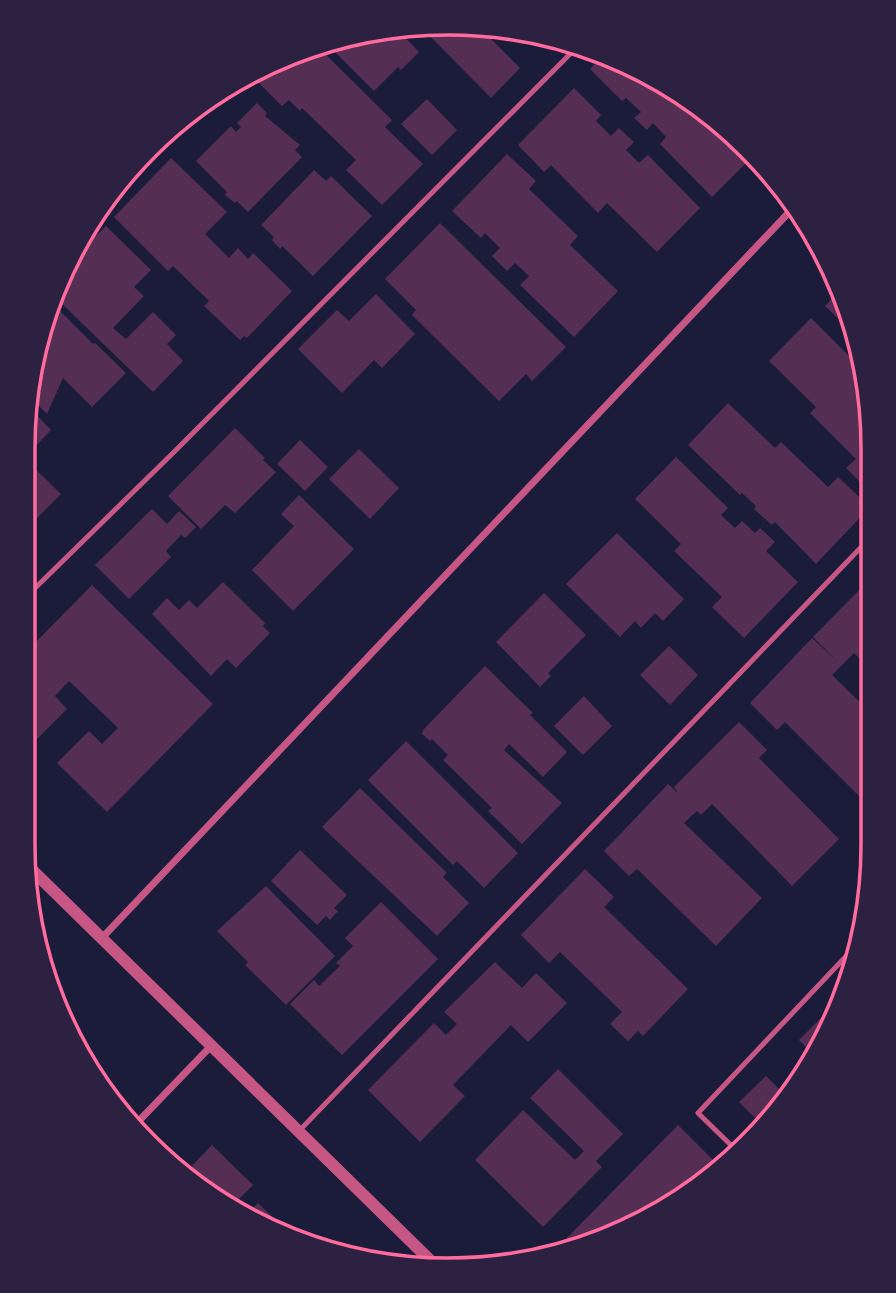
<svg xmlns="http://www.w3.org/2000/svg" width="896" height="1293" viewBox="0 0 896 1293" font-family="'Roboto Condensed',sans-serif">
<rect width="100%" height="100%" fill="#1b1b3a"/>
<g fill="#542f53">
<polygon points="475,24 490,28 485,33 520,68 491,98 424,30"/>
<polygon points="401,33 419,52 401,70 398,67 374,91 326,43"/>
<polygon points="311,45 316,45 392,120 385,127 423,164 382,205 346,170 356,160 302,108 300,111 289,100 282,106 254,78"/>
<polygon points="602,57 636,66 753,156 712,197 660,144 666,137 653,123 647,130 634,118 641,112 626,98 622,101 590,69"/>
<polygon points="574,88 601,115 596,121 611,136 619,128 634,142 626,150 639,163 648,155 700,208 657,252 607,203 598,213 551,165 544,172 518,145"/>
<polygon points="427,99 457,130 432,155 401,124"/>
<polygon points="257,103 267,113 265,116 300,145 295,150 302,157 248,212 237,201 235,203 225,195 227,192 196,161 231,126 236,132 241,127 237,123"/>
<polygon points="507,154 536,181 529,189 578,236 570,245 618,291 574,337 520,285 529,276 515,263 507,271 492,256 500,248 485,233 481,238 452,211"/>
<polygon points="171,158 227,212 205,234 229,258 238,248 248,259 253,253 292,291 247,338 244,336 240,340 204,306 209,301 173,266 168,271 114,217"/>
<polygon points="314,170 326,181 331,176 372,216 313,276 282,246 280,249 272,240 274,237 261,225"/>
<polygon points="440,223 566,347 532,381 526,374 499,401 412,315 416,310 385,279"/>
<polygon points="106,226 151,270 134,287 144,296 113,328 126,339 153,312 176,335 167,344 183,361 153,392 56,298 69,263"/>
<polygon points="839,291 851,331 825,306"/>
<polygon points="376,294 415,334 382,368 374,360 342,393 298,349 337,310 349,321"/>
<polygon points="54,305 93,344 95,343 126,373 92,407 63,378 47,414 30,397 31,365"/>
<polygon points="811,318 863,370 863,372 857,379 870,392 870,492 846,468 856,459 810,413 816,407 769,361"/>
<polygon points="728,403 775,448 781,442 828,487 838,477 870,507 816,564 775,522 772,525 754,509 756,506 742,493 740,495 688,445"/>
<polygon points="30,408 51,430 30,452"/>
<polygon points="235,428 265,458 263,460 276,472 235,513 225,505 201,529 168,496"/>
<polygon points="300,440 328,467 305,491 277,464"/>
<polygon points="359,449 399,488 370,519 329,479"/>
<polygon points="676,457 728,508 721,515 735,528 742,521 755,533 760,528 775,542 766,551 798,582 744,638 712,607 722,597 674,551 681,544 635,499"/>
<polygon points="29,463 61,494 28,527 28,513"/>
<polygon points="299,495 354,549 293,611 252,570 294,526 281,514"/>
<polygon points="152,509 167,524 179,511 196,527 185,538 181,535 166,551 171,557 129,599 95,565"/>
<polygon points="28,533 35,540 28,548"/>
<polygon points="617,533 684,599 663,621 655,613 641,628 635,621 620,637 566,584"/>
<polygon points="871,578 871,670 854,653 832,675 871,713 872,804 869,806 785,722 777,730 750,703 812,638 838,662 813,637"/>
<polygon points="223,582 265,623 263,626 270,633 236,668 227,659 211,676 152,614 167,598 179,610 189,600 197,608"/>
<polygon points="92,585 213,704 107,812 57,763 89,731 102,744 118,728 69,681 55,696 67,709 35,741 25,731 26,652"/>
<polygon points="544,593 586,635 548,673 551,676 540,687 496,642"/>
<polygon points="669,646 698,675 670,705 640,675"/>
<polygon points="485,666 533,713 530,715 567,752 543,777 509,744 504,750 562,803 522,844 488,811 492,808 443,760 448,755 432,739 430,741 422,734 423,730"/>
<polygon points="584,696 612,726 583,755 554,726"/>
<polygon points="739,722 767,750 759,758 839,839 792,886 712,804 701,815 697,811 684,823 762,898 716,946 637,869 629,876 604,851 668,784 678,793 674,787"/>
<polygon points="406,741 518,853 484,888 457,861 453,865 368,780"/>
<polygon points="360,788 447,873 443,877 469,903 437,936 322,827"/>
<polygon points="300,850 347,895 334,908 338,911 330,920 326,916 317,925 271,881"/>
<polygon points="585,869 614,897 604,907 688,989 643,1036 638,1031 628,1041 610,1024 622,1012 560,952 549,963 521,935"/>
<polygon points="266,886 335,956 286,1005 245,965 248,962 217,931"/>
<polygon points="381,902 438,959 342,1055 290,1004 314,980 319,986 340,966 336,963 353,946 345,938"/>
<polygon points="495,962 522,988 536,973 567,1003 528,1042 511,1025 453,1085 465,1096 420,1142 368,1090 434,1023 446,1035 457,1024 444,1012"/>
<polygon points="838,1003 836,1008 833,1020 827,1013"/>
<polygon points="825,1014 833,1022 830,1033 813,1054 799,1040"/>
<polygon points="82,1054 101,1074 94,1081"/>
<polygon points="558,1069 623,1134 596,1161 602,1167 543,1227 475,1160 523,1110 575,1160 584,1151 530,1098"/>
<polygon points="766,1076 783,1093 760,1123 739,1102"/>
<polygon points="678,1125 722,1169 636,1227 554,1251"/>
<polygon points="212,1145 253,1185 233,1205 183,1175"/>
<polygon points="258,1203 283,1227 279,1231 282,1236 247,1214"/>
</g>
<g fill="none" stroke-linecap="round" stroke-linejoin="round">
<g stroke="#c65784" stroke-width="5">
<polyline points="27,596 175,451 574,50"/>
<polyline points="300,1130 870,538"/>
<polyline points="738,1152 698,1113 851,951"/>
</g>
<g stroke="#c65784" stroke-width="7">
<polyline points="101,939 794,207"/>
<polyline points="134,1126 211,1046"/>
</g>
<polyline stroke="#c65784" stroke-width="12" points="25,863 437,1267"/>
</g>
<path d="M0 0H896V1293H0ZM448 35H448A413 413 0 0 1 861 448V845A413 413 0 0 1 448 1258H448A413 413 0 0 1 35 845V448A413 413 0 0 1 448 35Z" fill="#2d2142" fill-rule="evenodd"/>
<path fill="none" stroke="#ff6b9d" stroke-width="3.5" d="M448 35H448A413 413 0 0 1 861 448V845A413 413 0 0 1 448 1258H448A413 413 0 0 1 35 845V448A413 413 0 0 1 448 35Z"/>
</svg>
